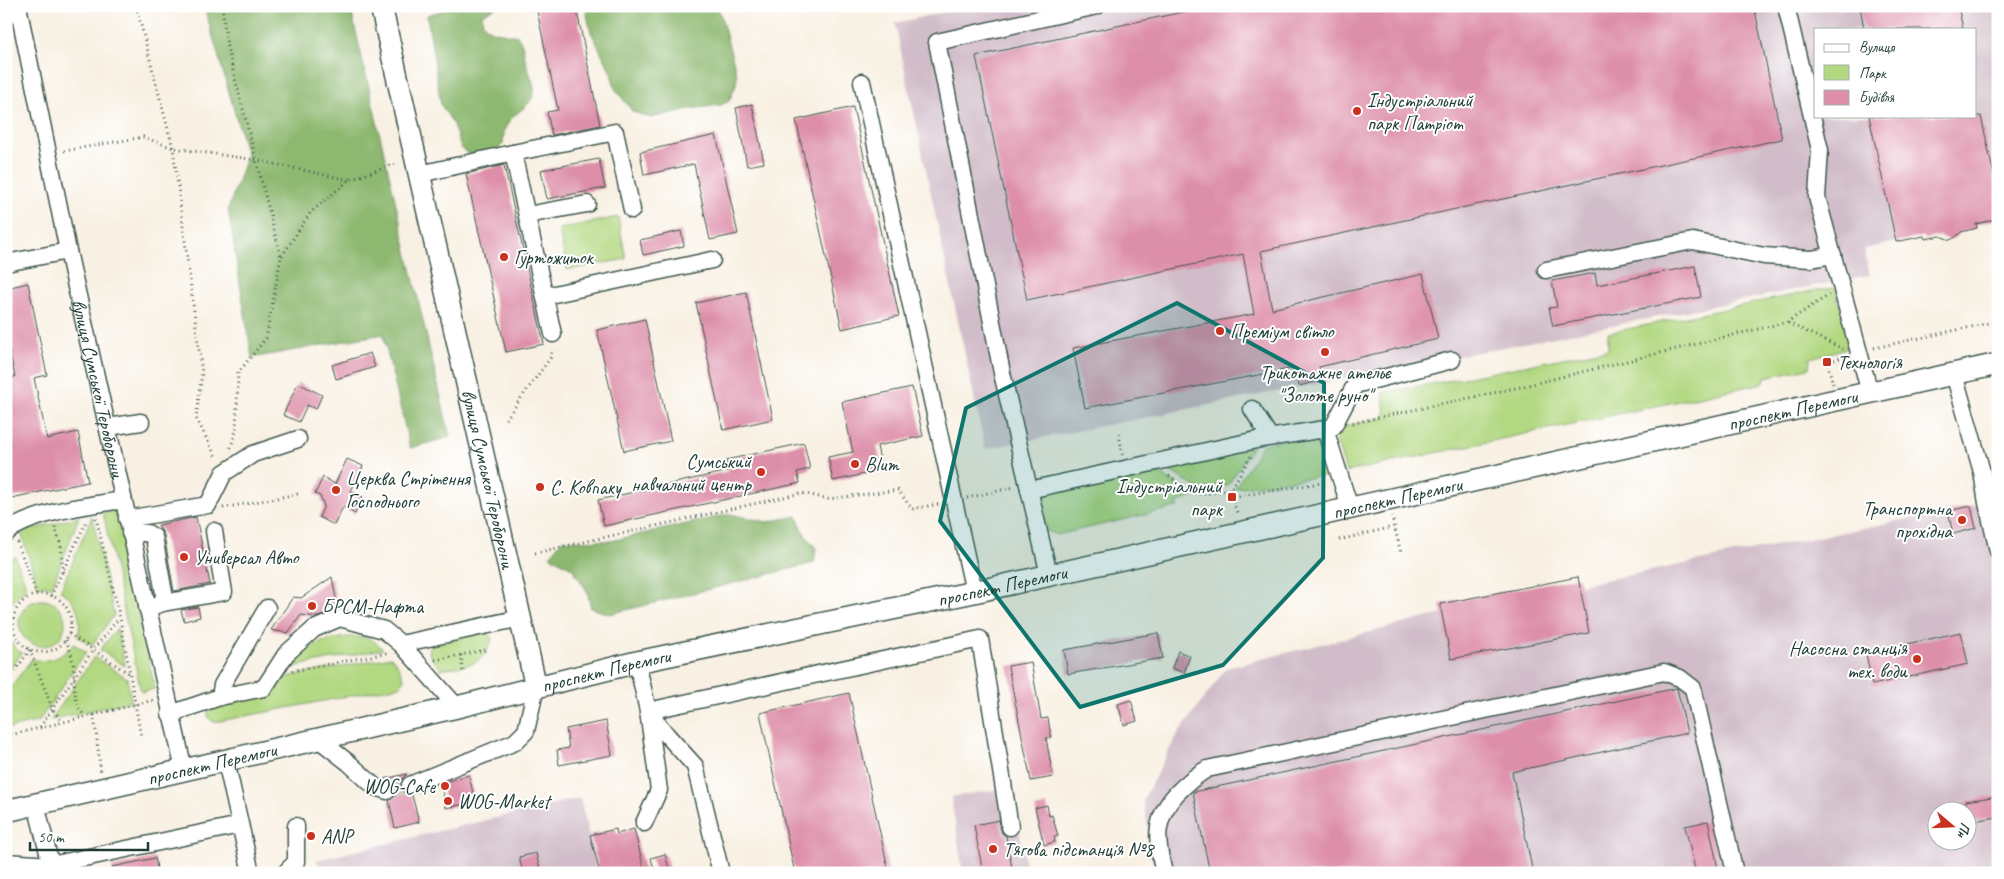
<svg xmlns="http://www.w3.org/2000/svg" width="2004" height="879" viewBox="0 0 2004 879" font-family="Caveat,sans-serif">
<rect width="100%" height="100%" fill="#fff"/>
<filter id="ink" filterUnits="userSpaceOnUse"><feTurbulence type="fractalNoise" baseFrequency=".02" numOctaves="2"/><feDisplacementMap in="SourceGraphic" scale="10" xChannelSelector="R" yChannelSelector="G"/><feConvolveMatrix kernelMatrix="1 2 1 2 8 2 1 2 1" color-interpolation-filters="sRGB"/></filter>
<filter id="wash" filterUnits="userSpaceOnUse"><feTurbulence type="fractalNoise" baseFrequency=".0096" numOctaves="4" result="noise"/><feDisplacementMap in="SourceGraphic" scale="20" xChannelSelector="R" yChannelSelector="G"/><feGaussianBlur stdDeviation="1.12" result="paint"/><feColorMatrix in="noise" values="0 0 0 0 0 0 0 0 0 0 0 0 0 0 0 0 0 1.4 0 .05"/><feComposite in="paint" operator="in"/></filter>
<g filter="url(#wash)">
<rect width="100%" height="100%" fill="#f8f0e2"/>
<g fill="#d1bdc9" fill-rule="evenodd">
<path d="M972,6H1998V219L1977,224V228L1960,232L1956,237L1950,240L1941,236L1925,239L1924,236L1864,249L1870,275L985,449L895,23ZM1815,29H1975V116H1815Z"/>
<path d="M1998,501V873H1156L1143,800L1176,737L1226,668L1442,614L1440,604L1578,577L1580,585ZM1936,812H1966V842H1936Z"/>
<polygon points="1011,787 1027,873 963,873 951,797"/>
<polygon points="580,798 598,873 320,873 317,860"/>
</g>
<g fill="#b2d881" stroke="#688a5a">
<polygon points="618,217 626,259 567,270 559,229"/>
<polygon points="1835,288 1851,347 1810,358 1809,368 1765,377 1764,383 1346,472 1335,436 1341,427 1385,417 1383,392 1464,378 1608,349 1608,333 1817,290"/>
<polygon points="1320,433 1331,475 1235,488 1263,444"/>
<polygon points="1253,446 1228,485 1201,490 1161,466"/>
<polygon points="1151,468 1196,496 1178,502 1178,507 1057,535 1047,531 1037,492"/>
<polygon points="117,509 155,689 141,692 103,512"/>
<path d="M92,516L114,615L92,645L78,637C82,619 78,599 60,591Z"/>
<polygon points="79,517 52,587 37,585 21,532"/>
<path d="M15,556L27,589C16,597 10,603 6,616V564Z"/>
<circle cx="42" cy="623" r="23"/>
<polygon points="117,628 125,666 100,650"/>
<path d="M483,633L489,634L492,639C485,667 466,665 441,669C435,661 425,655 431,645Z"/>
<path d="M348,637C366,637 370,636 383,649L287,668C304,644 321,641 348,637Z"/>
<polygon points="6,638 8,638 16,649 22,653 6,674"/>
<path d="M74,644L86,652L39,721L6,729V693L32,659C49,664 63,656 74,644Z"/>
<polygon points="94,657 127,678 131,701 51,720"/>
<path d="M391,657L399,667L404,679L400,686L215,722C207,720 205,712 212,707L271,693L281,678Z"/>
</g>
<g fill="#8db86f" stroke="#567a52">
<polygon points="204,6 350,6 450,437 410,448 383,334 252,358 228,209 247,155"/>
<path d="M459,6H498L482,14L483,24L491,31L518,36C524,45 523,52 526,62C528,71 533,80 534,88C536,106 513,111 507,125C504,131 503,137 503,144L496,151L469,154L461,148L452,122L441,105L427,15Z"/>
<polygon points="585,6 718,6 737,75 736,85 729,101 721,105 689,109 651,118 633,112 616,90 609,68 591,32"/>
<polygon points="730,514 767,522 797,516 805,535 816,548 814,563 610,614 591,608 587,591 572,568 550,556 562,540 611,541"/>
</g>
<g id="blocks">
<g fill="#dd8ea9">
<polygon points="536,6 576,6 600,125 552,135 547,112 558,110"/>
<polygon points="1211,6 1754,6 1782,139 1261,251 1272,309 1423,274 1438,339 1319,367 1322,380 1299,386 1295,368 1085,408 1073,348 1254,314 1243,254 1027,300 976,56"/>
<polygon points="1860,6 1958,6 1963,29 1864,29"/>
<polygon points="752,104 764,163 747,166 736,108"/>
<polygon points="853,107 899,316 842,329 796,120"/>
<polygon points="1869,116 1981,116 1998,194 1998,219 1976,224 1977,228 1961,232 1956,237 1950,240 1940,236 1925,239 1924,236 1896,242"/>
<polygon points="716,135 738,234 710,240 694,164 644,175 640,152"/>
<polygon points="599,159 605,188 547,199 541,170"/>
<polygon points="504,165 544,344 506,352 466,174"/>
<polygon points="681,231 684,246 643,255 640,240"/>
<polygon points="1695,266 1701,297 1553,326 1549,308 1557,307 1552,281 1595,273 1597,285"/>
<polygon points="28,283 47,375 34,378 47,439 78,432 88,482 11,498 6,476 6,447 11,446 6,424 6,378 15,377 6,336 6,288"/>
<polygon points="746,292 773,419 723,430 696,303"/>
<polygon points="645,319 671,441 624,451 597,330"/>
<polygon points="370,353 375,367 336,379 332,365"/>
<polygon points="298,383 322,395 316,409 307,405 299,422 283,415"/>
<polygon points="912,387 923,436 877,446 882,470 833,481 828,457 853,452 842,402"/>
<polygon points="804,443 810,469 797,472 800,483 604,526 598,500 729,471 726,460"/>
<polygon points="347,459 363,466 351,491 363,497 355,514 343,507 334,525 319,517 324,506 320,496 315,494 323,477 335,484"/>
<polygon points="1971,506 1976,528 1953,534 1948,511"/>
<polygon points="196,517 210,584 174,591 164,535 158,525"/>
<polygon points="332,577 338,609 318,617 301,615 288,633 271,630 293,597 301,598"/>
<polygon points="1578,577 1589,633 1451,659 1440,604"/>
<polygon points="198,607 200,617 184,621 181,610"/>
<polygon points="1961,632 1968,664 1872,685 1866,653"/>
<polygon points="1158,633 1163,658 1068,674 1064,650"/>
<polygon points="1178,651 1190,656 1184,673 1172,668"/>
<polygon points="1031,662 1041,719 1048,718 1051,737 1046,738 1053,777 1031,781 1008,666"/>
<polygon points="1677,688 1687,733 1512,772 1533,873 1210,873 1193,792"/>
<polygon points="849,693 889,873 795,873 760,713"/>
<polygon points="1131,700 1137,721 1124,725 1118,704"/>
<polygon points="606,721 612,755 559,765 557,750 569,748 566,729"/>
<polygon points="407,774 402,779 401,788 404,793 412,795 419,822 395,828 389,801 396,795 397,789 394,784 384,779"/>
<polygon points="469,775 475,802 446,808 441,783"/>
<polygon points="1998,796 1998,817 1966,822 1966,801"/>
<polygon points="1047,805 1049,816 1052,815 1058,836 1054,837 1055,842 1044,845 1035,808"/>
<polygon points="999,820 1002,833 1006,836 1013,873 983,873 974,825"/>
<polygon points="1708,821 1719,873 1696,873 1685,826"/>
<polygon points="616,829 617,834 634,829 645,873 600,873 590,835"/>
<polygon points="536,853 541,873 523,873 519,857"/>
<polygon points="665,854 670,873 655,873 651,858"/>
<polygon points="155,858 158,873 113,873 112,867"/>
</g>
</g>
</g>
<g filter="url(#ink)">
<use href="#blocks" fill-opacity="0" stroke="#40584e" stroke-width="1"/>
<g fill="none" stroke-linecap="round" stroke-linejoin="round">
<polyline stroke="#cdccbf" stroke-width="16" stroke-dasharray="16 8" stroke-linecap="butt" points="387,791 410,785"/>
<defs>
<g id="minor">
<path id="s1" d="M18,6L68,251L184,770"/>
<polyline points="1786,6 1820,150 1817,197 1870,393"/>
<polyline points="862,82 974,592"/>
<polyline points="513,153 615,132 632,210"/>
<polyline points="420,174 513,153 553,334"/>
<polyline points="527,215 587,204"/>
<polyline points="6,263 68,251"/>
<polyline points="1546,270 1693,241 1764,256 1811,259 1833,255"/>
<polyline points="545,296 712,260"/>
<polyline points="1954,374 1982,472 1987,503 1998,551"/>
<polyline points="1252,409 1270,437"/>
<polyline points="108,427 141,422"/>
<polyline points="1029,490 1261,439 1325,429"/>
<polyline points="1350,508 1325,429 1333,427 1355,385 1452,360"/>
<polyline points="127,519 208,505 224,473 253,454 298,439"/>
<path d="M6,533C30,512 91,505 123,500"/>
<polyline points="130,533 147,533 154,537 164,593 163,603"/>
<polyline points="1049,575 1002,373 937,42 1097,6"/>
<polyline points="147,608 163,603 224,592 214,531"/>
<polyline points="401,644 521,618"/>
<polyline points="637,662 648,711 666,734 695,766 721,873"/>
<polyline points="220,697 222,685 267,608"/>
<polyline points="170,714 220,697 264,688 286,654 314,629 340,618 384,630 401,644 457,707"/>
<polyline points="318,739 349,763 375,787 387,791"/>
<polyline points="226,761 251,873"/>
<polyline points="410,785 515,742 526,731 536,687"/>
<polyline points="36,804 51,865"/>
<polyline points="644,823 659,790 648,711 980,639 1010,827"/>
<polyline points="6,862 51,865 240,825"/>
<polyline points="285,873 296,862 296,826"/>
<path d="M1164,873C1156,841 1153,819 1177,793C1187,783 1195,776 1207,769L1664,672L1680,678L1693,688L1735,873"/>
</g>
<g id="major">
<path id="s2" d="M381,6L536,687"/>
<path id="s3" d="M6,811L457,707L637,662L974,592L1998,364"/>
</g>
</defs>
<use href="#minor" stroke="#40584e" stroke-width="19"/>
<use href="#major" stroke="#40584e" stroke-width="24"/>
<g stroke="#40584e" stroke-width="3" stroke-dasharray="1 4" stroke-linecap="butt">
<polyline points="136,6 173,148 202,373 196,418 217,459"/>
<polyline points="222,6 227,47 281,257 266,338 238,373 236,431 230,450"/>
<polyline points="64,151 143,137 173,148 256,160 349,180"/>
<polyline points="282,256 310,213 349,180 396,164"/>
<polyline points="1788,323 1843,349"/>
<polyline points="1874,348 1998,321"/>
<polyline points="1833,384 1827,362 1846,356"/>
<polyline points="506,419 551,357 552,349"/>
<polyline points="1353,423 1520,387 1787,322 1829,295"/>
<polyline points="1119,434 1123,456"/>
<polyline points="1169,476 1200,495 1231,489 1251,456"/>
<polyline points="1231,489 1232,497 1327,482"/>
<polyline points="1232,497 1238,516"/>
<polyline points="967,498 1014,487"/>
<polyline points="6,499 11,506 11,512"/>
<polyline points="223,508 298,494"/>
<polyline points="1392,516 1401,554"/>
<polyline points="96,518 120,618 141,737"/>
<polyline points="55,527 61,546 63,572"/>
<polyline points="1339,540 1393,527"/>
<polyline points="17,542 37,595"/>
<polyline points="535,553 802,493 828,499 898,490 912,509 939,504"/>
<circle cx="42" cy="623" r="29"/>
<polyline points="51,596 86,522"/>
<polyline points="69,634 131,675"/>
<polyline points="6,635 15,634"/>
<path d="M66,640C69,648 72,656 73,663C76,682 71,701 85,716"/>
<polyline points="30,650 52,708 62,722"/>
<polyline points="461,655 463,671"/>
<polyline points="435,660 486,650"/>
<polyline points="292,671 387,653"/>
<polyline points="6,683 30,650"/>
<polyline points="94,715 101,773"/>
<polyline points="40,727 93,650 119,618"/>
<polyline points="6,736 154,700"/>
</g>
<use href="#minor" stroke="#fff" stroke-width="16"/>
<use href="#major" stroke="#fff" stroke-width="21"/>
</g>
</g>
<path fill="#0f766e" fill-opacity="0.2" stroke="#0f766e" stroke-width="4" stroke-linejoin="round" d="M1177,303L1324,383L1323,558L1223,665L1080,707L940,521L966,408Z"/>
<g fill="#c8321e" stroke="#fff" stroke-width="2">
<circle cx="1357" cy="111" r="5"/>
<circle cx="504" cy="257" r="5"/>
<circle cx="1220" cy="331" r="5"/>
<circle cx="1325" cy="352" r="5"/>
<rect x="1822" y="357" width="10" height="10" rx="2.5"/>
<circle cx="855" cy="464" r="5"/>
<circle cx="761" cy="472" r="5"/>
<circle cx="540" cy="487" r="5"/>
<circle cx="336" cy="490" r="5"/>
<rect x="1227" y="492" width="10" height="10" rx="2.5"/>
<circle cx="1962" cy="520" r="5"/>
<circle cx="184" cy="557" r="5"/>
<circle cx="312" cy="606" r="5"/>
<circle cx="1917" cy="659" r="5"/>
<circle cx="445" cy="786" r="5"/>
<circle cx="448" cy="801" r="5"/>
<circle cx="311" cy="836" r="5"/>
<circle cx="993" cy="849" r="5"/>
</g>
<g text-anchor="middle" dominant-baseline="central" stroke-width="4" stroke-linejoin="round" paint-order="stroke">
<g font-size="20" fill="#1f3d34" stroke="#fff" text-anchor="start">
<text x="1367" y="100">Індустріальний<tspan x="1367" dy="23">парк Патріот</tspan></text>
<text x="514" y="257">Гуртожиток</text>
<text x="1230" y="331">Преміум світло</text>
<text x="1837" y="362">Технологія</text>
<text x="1325" y="372" text-anchor="middle">Трикотажне ательє<tspan x="1325" dy="23">"Золоте руно"</tspan></text>
<text x="751" y="461" text-anchor="end">Сумський<tspan x="751" dy="23">навчальний центр</tspan></text>
<text x="865" y="464">Blum</text>
<text x="346" y="478">Церква Стрітення<tspan x="346" dy="23">Господнього</tspan></text>
<text x="1222" y="486" text-anchor="end">Індустріальний<tspan x="1222" dy="23">парк</tspan></text>
<text x="550" y="487">С. Ковпаку</text>
<text x="1952" y="508" text-anchor="end">Транспортна<tspan x="1952" dy="23">прохідна</tspan></text>
<text x="194" y="557">Универсал Авто</text>
<text x="322" y="606">БРСМ-Нафта</text>
<text x="1907" y="648" text-anchor="end">Насосна станція<tspan x="1907" dy="23">тех. води</tspan></text>
<text x="435" y="786" text-anchor="end">WOG-Cafe</text>
<text x="458" y="801">WOG-Market</text>
<text x="321" y="836">ANP</text>
<text x="1003" y="849">Тягова підстанція №8</text>
</g>
<g font-size="20" fill="#1f3d34" stroke="#fff">
<text stroke="none"><textPath href="#s1" startOffset="391">вулиця Сумської Тероборони</textPath></text>
<text stroke="none"><textPath href="#s3" startOffset="1831">проспект Перемоги</textPath></text>
<text stroke="none"><textPath href="#s2" startOffset="485">вулиця Сумської Тероборони</textPath></text>
<text stroke="none"><textPath href="#s3" startOffset="1426">проспект Перемоги</textPath></text>
<text stroke="none"><textPath href="#s3" startOffset="1021">проспект Перемоги</textPath></text>
<text stroke="none"><textPath href="#s3" startOffset="616">проспект Перемоги</textPath></text>
<text stroke="none"><textPath href="#s3" startOffset="211">проспект Перемоги</textPath></text>
</g>
</g>
<rect width="2004" height="879" fill="none" stroke="#fff" stroke-width="25"/>
<rect x="1814" y="28" width="162" height="90" fill="#ffffff" stroke="#a5b1ae"/>
<rect x="1824" y="44" width="25" height="8" fill="#ffffff" stroke="#a5b1ae"/>
<text x="1859" y="52" font-size="15" fill="#1f3d34">Вулиця</text>
<rect x="1824" y="65" width="25" height="15" fill="#b2d881" stroke="#a5b1ae"/>
<text x="1859" y="78" font-size="15" fill="#1f3d34">Парк</text>
<rect x="1824" y="90" width="25" height="15" fill="#dd8ea9" stroke="#a5b1ae"/>
<text x="1859" y="102" font-size="15" fill="#1f3d34">Будівля</text>
<g transform="translate(1952 826) rotate(109)"><circle r="24" fill="#ffffff" stroke="#a5b1ae"/>
<path d="M0-4L9 19L0 12L-9 19Z" fill="#c8321e"/>
<text y="-8" font-size="14" font-weight="bold" text-anchor="middle" fill="#1f3d34">Пн</text>
</g>
<path d="M30 842v8h118v-8" fill="none" stroke="#1f3d34" stroke-width="2.5"/>
<text x="38" y="842" font-size="15" fill="#1f3d34" stroke="#ffffff" stroke-width="4" paint-order="stroke">50 m</text>
</svg>
